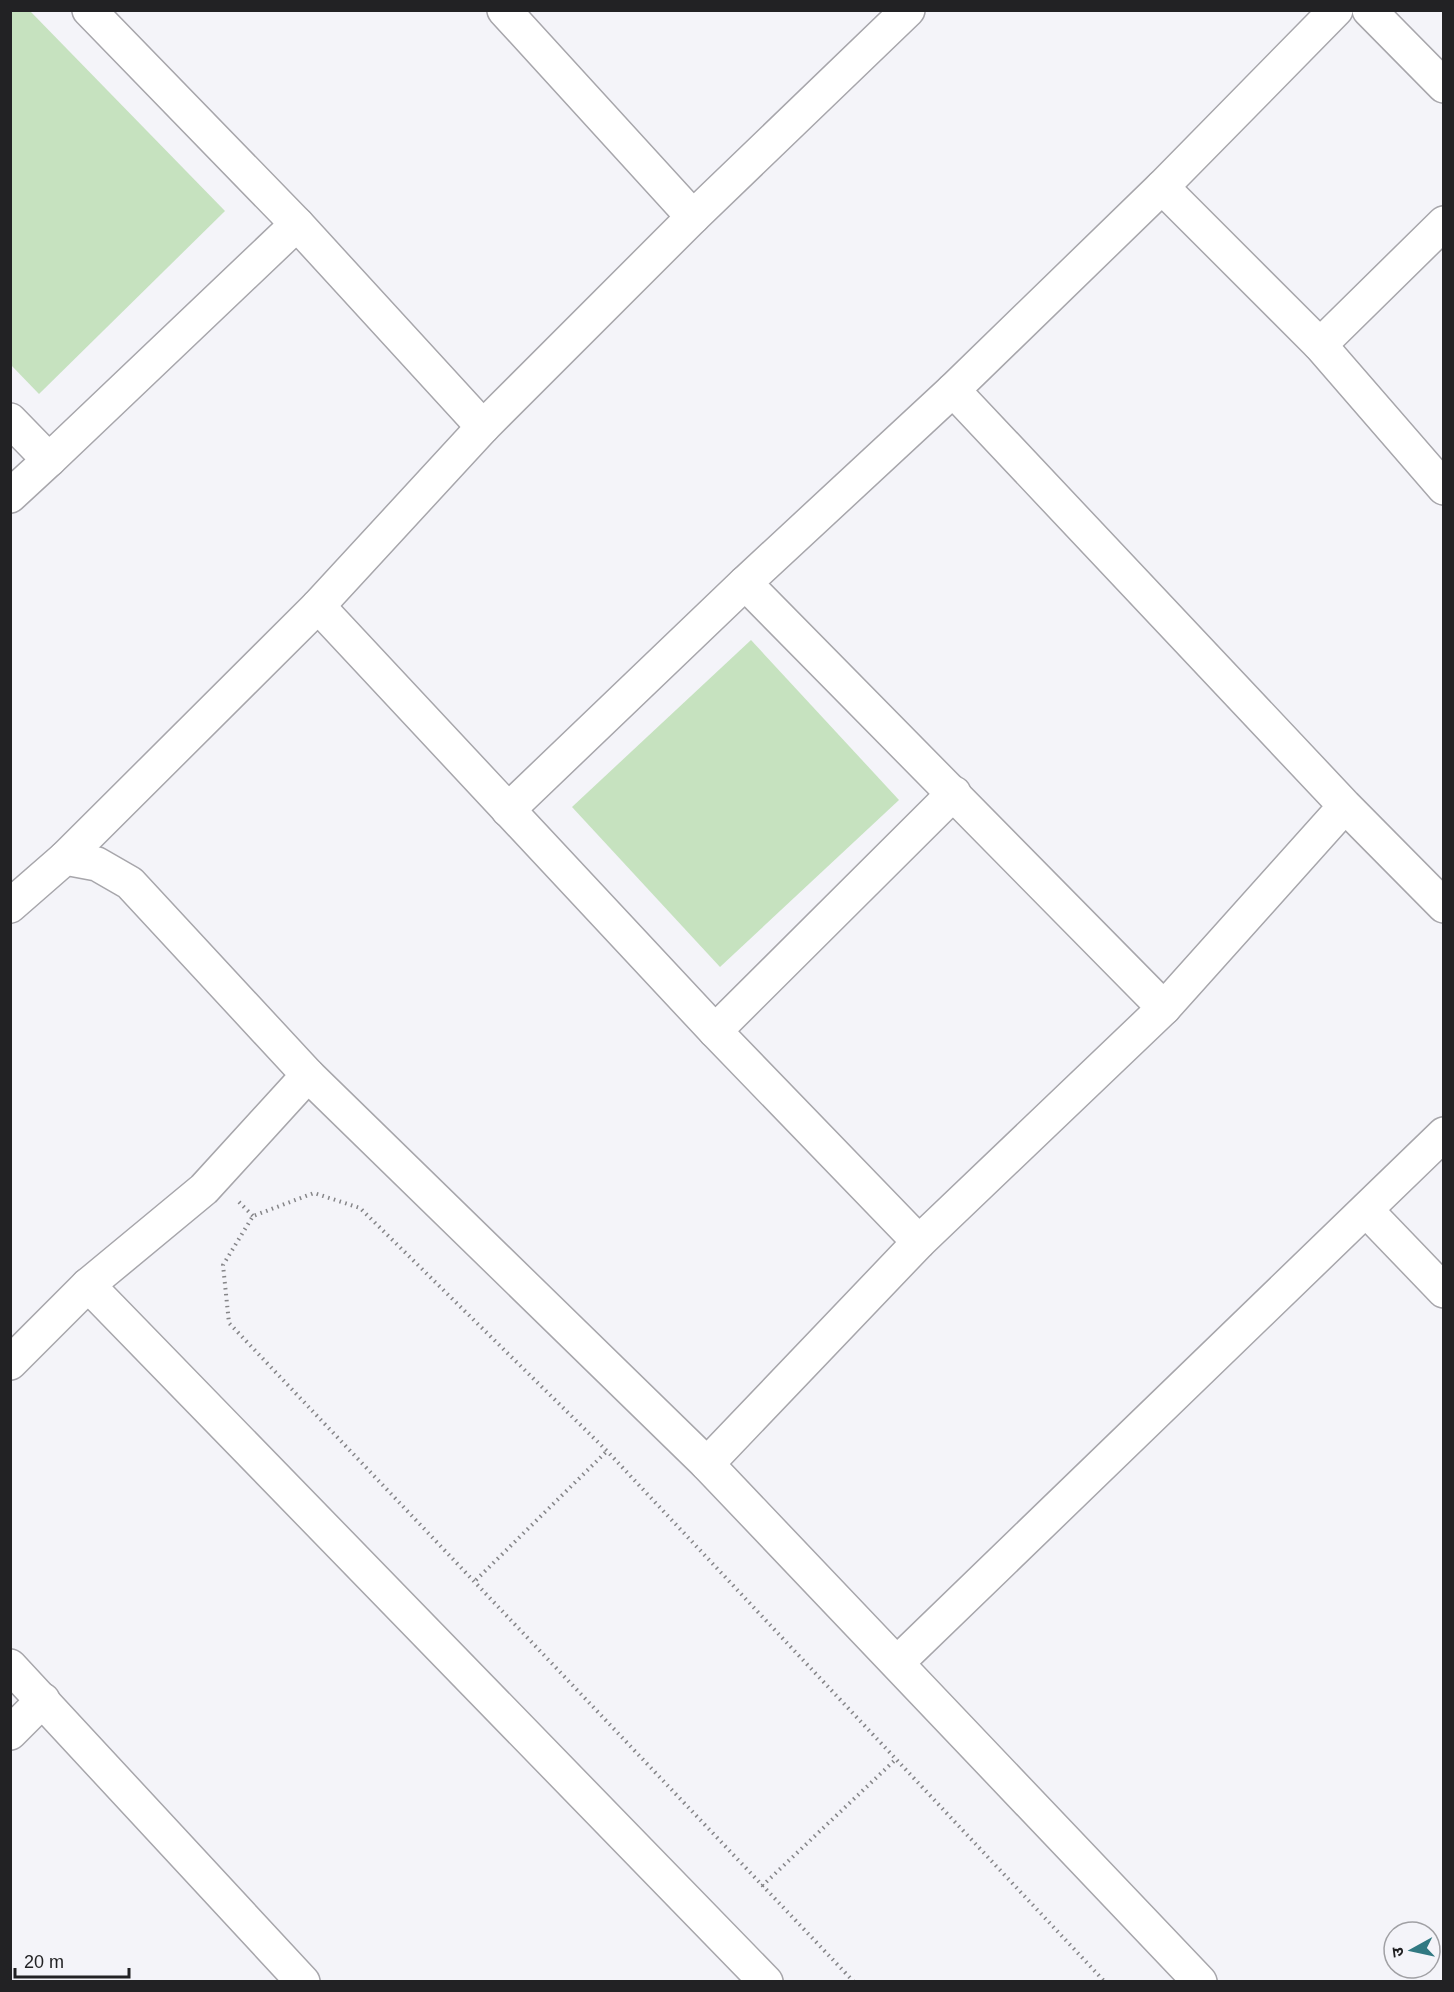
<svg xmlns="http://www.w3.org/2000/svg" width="1454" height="1992" viewBox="0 0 1454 1992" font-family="Helvetica,'Noto Sans Devanagari',sans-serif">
<rect width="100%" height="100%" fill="#f4f4f9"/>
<g fill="#c6e2bf">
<polygon points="11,10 30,11 225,211 39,394 11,365"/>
<polygon points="751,640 899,800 720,967 572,807"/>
</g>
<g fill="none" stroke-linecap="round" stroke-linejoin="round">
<defs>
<g id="minor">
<polyline points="89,10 297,224"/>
<polyline points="504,10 693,217"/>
<polyline points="1369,10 1444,86"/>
<polyline points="1162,187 1336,10"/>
<polyline points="1320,345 1444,223"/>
<polyline points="953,390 1162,187 1320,345 1444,488"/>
<polyline points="10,420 49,460 297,224 483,427"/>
<polyline points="10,496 49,460"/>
<polyline points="318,606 483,427 693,217 908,10"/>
<polyline points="1345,806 1164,1008 745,583 953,390 1345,806 1444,906"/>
<polyline points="508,810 745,583"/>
<polyline points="65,858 318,606 715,1031 919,1242"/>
<polyline points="10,906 65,858 97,864 130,883 308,1075 707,1464 1200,1982"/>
<polyline points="715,1031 954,793"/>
<polyline points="1367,1211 1444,1291"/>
<polyline points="88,1285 766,1982"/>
<polyline points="10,1363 88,1285 204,1189 308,1075"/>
<polyline points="707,1464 919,1242 1164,1008"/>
<polyline points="898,1662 1444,1134"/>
<polyline points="10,1666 303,1982"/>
<polyline points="10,1733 43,1700"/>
</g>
</defs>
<use href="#minor" stroke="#a7a6ab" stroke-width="36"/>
<g stroke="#858588" stroke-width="4" stroke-dasharray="1.5 4.5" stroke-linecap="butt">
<polyline points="239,1202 253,1216"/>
<polyline points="476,1580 607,1451"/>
<polyline points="762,1886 895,1760"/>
<polyline points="854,1982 229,1323 223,1265 253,1216 314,1193 360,1208 607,1451 1105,1982"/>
</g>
<use href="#minor" stroke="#fff" stroke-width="33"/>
</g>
<rect width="1454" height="1992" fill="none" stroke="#222224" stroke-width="24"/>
<g transform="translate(1412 1950) rotate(262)"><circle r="28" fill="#f4f4f9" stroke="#a0a0a4" stroke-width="1.5"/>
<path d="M0-4.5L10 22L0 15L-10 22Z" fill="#317982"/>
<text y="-9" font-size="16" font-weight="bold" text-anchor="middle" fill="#222224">उ</text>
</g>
<path d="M15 1968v9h114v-9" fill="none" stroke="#222224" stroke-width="3"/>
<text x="24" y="1968" font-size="18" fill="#222224" stroke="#f4f4f9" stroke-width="4.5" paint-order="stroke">20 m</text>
</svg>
